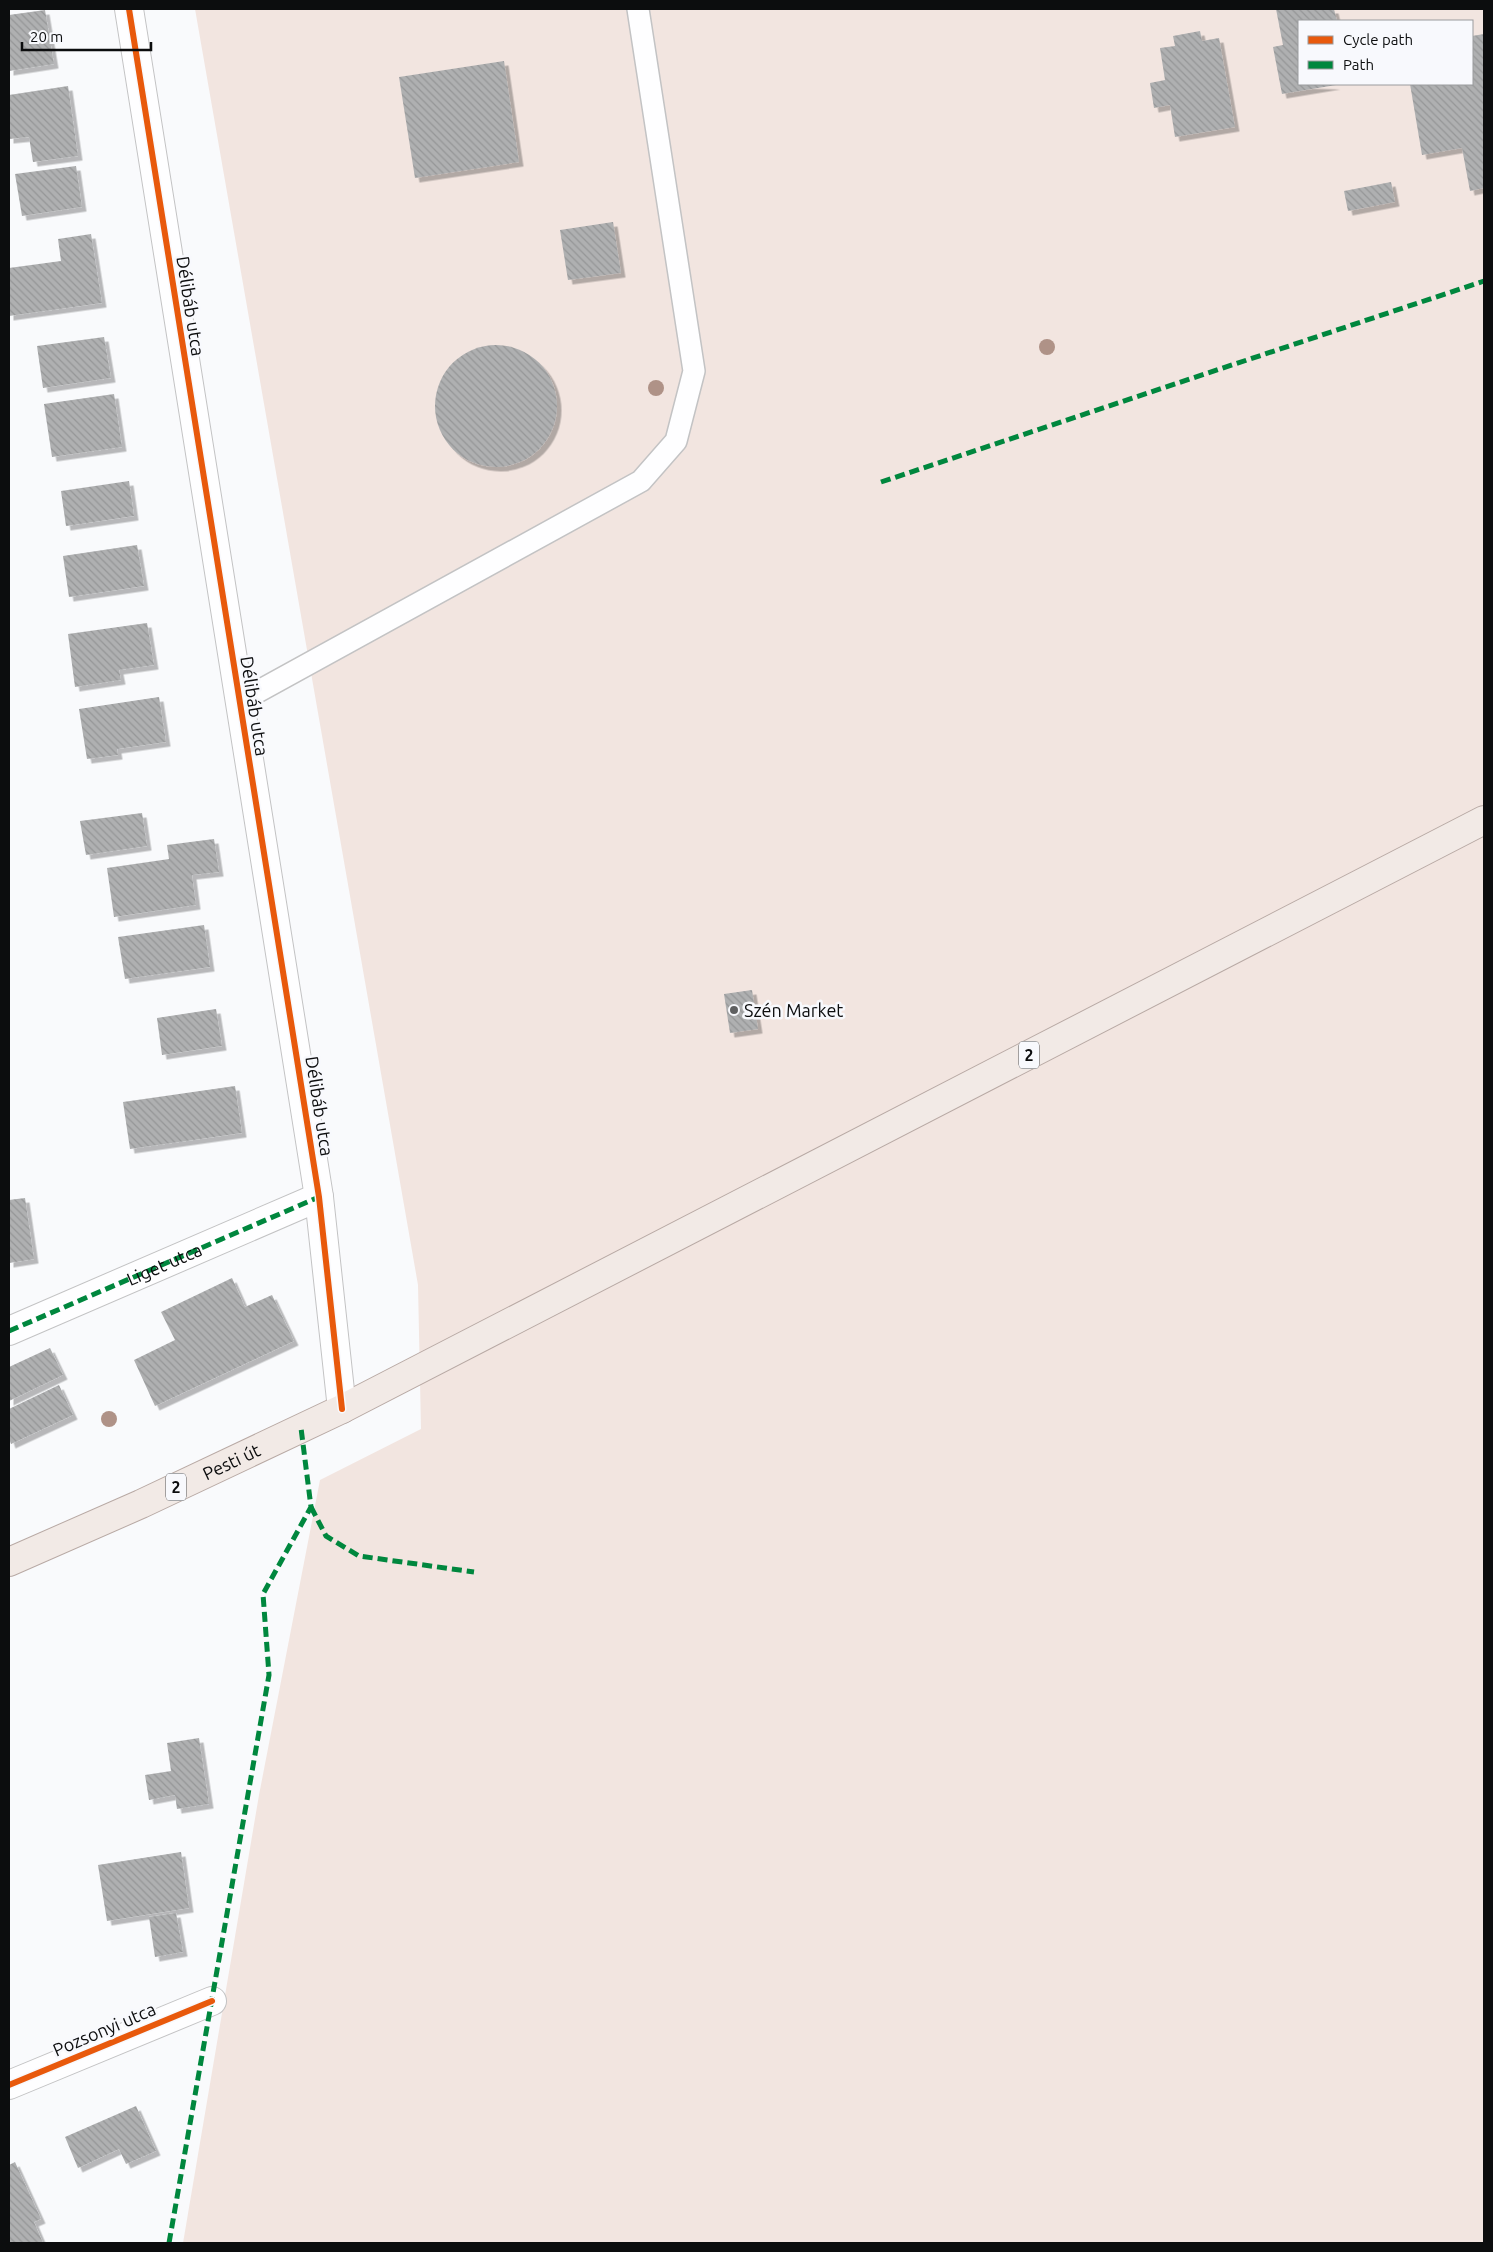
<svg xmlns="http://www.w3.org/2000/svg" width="1493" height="2252" viewBox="0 0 1493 2252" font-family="Ubuntu,sans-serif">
<defs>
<pattern id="building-back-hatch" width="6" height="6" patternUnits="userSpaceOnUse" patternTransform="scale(1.25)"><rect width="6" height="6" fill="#afb0b1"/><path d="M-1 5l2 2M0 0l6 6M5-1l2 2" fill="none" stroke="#959697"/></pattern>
<filter id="shadow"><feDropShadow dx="4.5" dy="4.5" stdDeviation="0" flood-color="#0004"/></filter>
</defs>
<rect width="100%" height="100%" fill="#f9fafc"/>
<path fill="#f2e5e0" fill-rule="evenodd" d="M195,9H1484V2243H183L259,1795L320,1480L421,1429L418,1285ZM1299,21H1472V84H1299Z"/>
<g fill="url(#building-back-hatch)" filter="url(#shadow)">
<polygon points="1276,9 1334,9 1337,21 1299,21 1299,84 1336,85 1282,94 1273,47 1283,45"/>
<polygon points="45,10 54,64 9,71 9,15"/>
<polygon points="1200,31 1202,41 1219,38 1235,127 1175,137 1170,105 1154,108 1150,83 1165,80 1160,48 1175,46 1173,36"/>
<polygon points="1484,34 1484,188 1470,191 1462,148 1422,155 1410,84 1472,84 1472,36"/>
<polygon points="504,61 519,162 415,178 399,77"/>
<polygon points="68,86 78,156 33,162 29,137 9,139 9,95"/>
<polygon points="76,166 82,207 22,216 15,174"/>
<polygon points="1391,182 1395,202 1348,211 1344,191"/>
<polygon points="613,222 621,273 568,280 560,230"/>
<polygon points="91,234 102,303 9,316 9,268 61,261 58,239"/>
<polygon points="104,337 111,378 43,388 37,346"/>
<circle cx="496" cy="406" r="61"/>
<polygon points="114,394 122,447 52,457 44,404"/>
<polygon points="129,481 134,516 66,526 61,491"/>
<polygon points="137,545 144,586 69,597 63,556"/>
<polygon points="147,623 154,665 119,670 121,680 75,687 68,634"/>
<polygon points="159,697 166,742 117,749 118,755 87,759 79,709"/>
<polygon points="142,813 147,846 86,855 80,821"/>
<polygon points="214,839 219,872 192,875 196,905 114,917 107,868 169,859 167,845"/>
<polygon points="204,925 210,967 125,979 118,937"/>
<polygon points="752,990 758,1029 730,1033 724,994"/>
<polygon points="216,1009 222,1046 162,1055 157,1018"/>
<polygon points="235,1086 242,1133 130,1149 123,1102"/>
<polygon points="25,1198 34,1259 9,1263 9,1200"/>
<polygon points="232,1278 245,1307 272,1295 294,1341 155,1406 134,1360 175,1340 161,1312"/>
<polygon points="50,1348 63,1375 9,1401 9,1367"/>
<polygon points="59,1385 73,1415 11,1444 9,1438 9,1409"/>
<polygon points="199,1738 209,1804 177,1809 175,1795 149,1800 145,1775 171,1771 167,1743"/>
<polygon points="181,1852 189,1908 107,1921 98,1865"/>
<polygon points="176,1913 183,1952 155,1957 149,1917"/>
<polygon points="136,2106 156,2151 126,2164 119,2149 78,2168 65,2137"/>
<polygon points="15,2162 41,2219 34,2222 43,2243 9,2243 9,2165"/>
</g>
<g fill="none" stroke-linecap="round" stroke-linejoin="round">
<defs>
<polyline id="service" points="239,702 641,481 676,441 694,371 638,9"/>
<g id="minor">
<polyline points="129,9 319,1197 342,1409"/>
<path id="s1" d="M9,1331L319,1197"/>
<polyline points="9,2085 212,2001"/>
</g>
<g id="primary">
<path id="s2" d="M9,1562L141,1504L342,1409L1484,820"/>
</g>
</defs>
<use href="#service" stroke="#c3c3c4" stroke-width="24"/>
<use href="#minor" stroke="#c3c3c4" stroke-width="30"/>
<use href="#primary" stroke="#b8a9a4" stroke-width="30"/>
<use href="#service" stroke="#fefeff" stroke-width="21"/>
<use href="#minor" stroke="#fefeff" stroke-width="28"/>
<use href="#primary" stroke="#f2eae6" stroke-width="28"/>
<g stroke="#00873e" stroke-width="5" stroke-dasharray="10 5" stroke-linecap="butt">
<polyline points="881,482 1484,281"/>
<polyline points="9,1331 319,1197"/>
<polyline points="311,1507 326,1536 359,1556 474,1572"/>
<polyline points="169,2243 269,1675 263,1594 311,1507 301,1428"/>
</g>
<defs>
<g id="cycleway">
<polyline points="129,9 319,1197 342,1409"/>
<polyline points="9,2085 212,2001"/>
</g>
</defs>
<use href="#cycleway" stroke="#f8f9fd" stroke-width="9"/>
<use href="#cycleway" stroke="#e8590c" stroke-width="6"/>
</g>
<g fill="#af9287">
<circle cx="1047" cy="347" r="8"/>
<circle cx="656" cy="388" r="8"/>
<circle cx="109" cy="1419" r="8"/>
</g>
<circle fill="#5f6061" stroke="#f8f9fd" stroke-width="2" cx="734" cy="1010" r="5"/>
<g text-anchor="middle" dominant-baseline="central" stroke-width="5" stroke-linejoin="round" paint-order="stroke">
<g fill="#f8f9fd" stroke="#535456" stroke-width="1">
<rect x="1019" y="1041.5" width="20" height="27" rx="4"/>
<rect x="166" y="1473.5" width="20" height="27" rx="4"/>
</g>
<g font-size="16" font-weight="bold" fill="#0c0d0e">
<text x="1029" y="1055">2</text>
<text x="176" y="1487">2</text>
</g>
<g font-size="18" fill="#0c0d0e" stroke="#f8f9fd">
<text transform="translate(191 306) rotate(81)">Délibáb utca</text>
<text transform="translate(255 706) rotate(81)">Délibáb utca</text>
<text transform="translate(320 1106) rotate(81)">Délibáb utca</text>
<text stroke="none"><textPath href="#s1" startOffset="169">Liget utca</textPath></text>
<text stroke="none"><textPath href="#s2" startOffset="244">Pesti út</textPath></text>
<text transform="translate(104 2029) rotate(-23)">Pozsonyi utca</text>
</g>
<g font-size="18" fill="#0c0d0e" stroke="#f8f9fd" text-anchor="start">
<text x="744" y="1010">Szén Market</text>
</g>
</g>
<rect width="1493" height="2252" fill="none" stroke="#0c0d0e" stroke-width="20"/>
<rect x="1298" y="20" width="175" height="65" fill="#f8f9fd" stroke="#9a9b9d"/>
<rect x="1308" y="36" width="25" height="8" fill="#e8590c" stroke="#9a9b9d"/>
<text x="1343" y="45" font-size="15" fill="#0c0d0e">Cycle path</text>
<rect x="1308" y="61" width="25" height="8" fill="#00873e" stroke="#9a9b9d"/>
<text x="1343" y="70" font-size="15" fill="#0c0d0e">Path</text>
<path d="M22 42v8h129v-8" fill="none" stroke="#0c0d0e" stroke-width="2.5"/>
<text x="30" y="42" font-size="15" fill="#0c0d0e" stroke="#f8f9fd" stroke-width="4" paint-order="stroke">20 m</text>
</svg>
